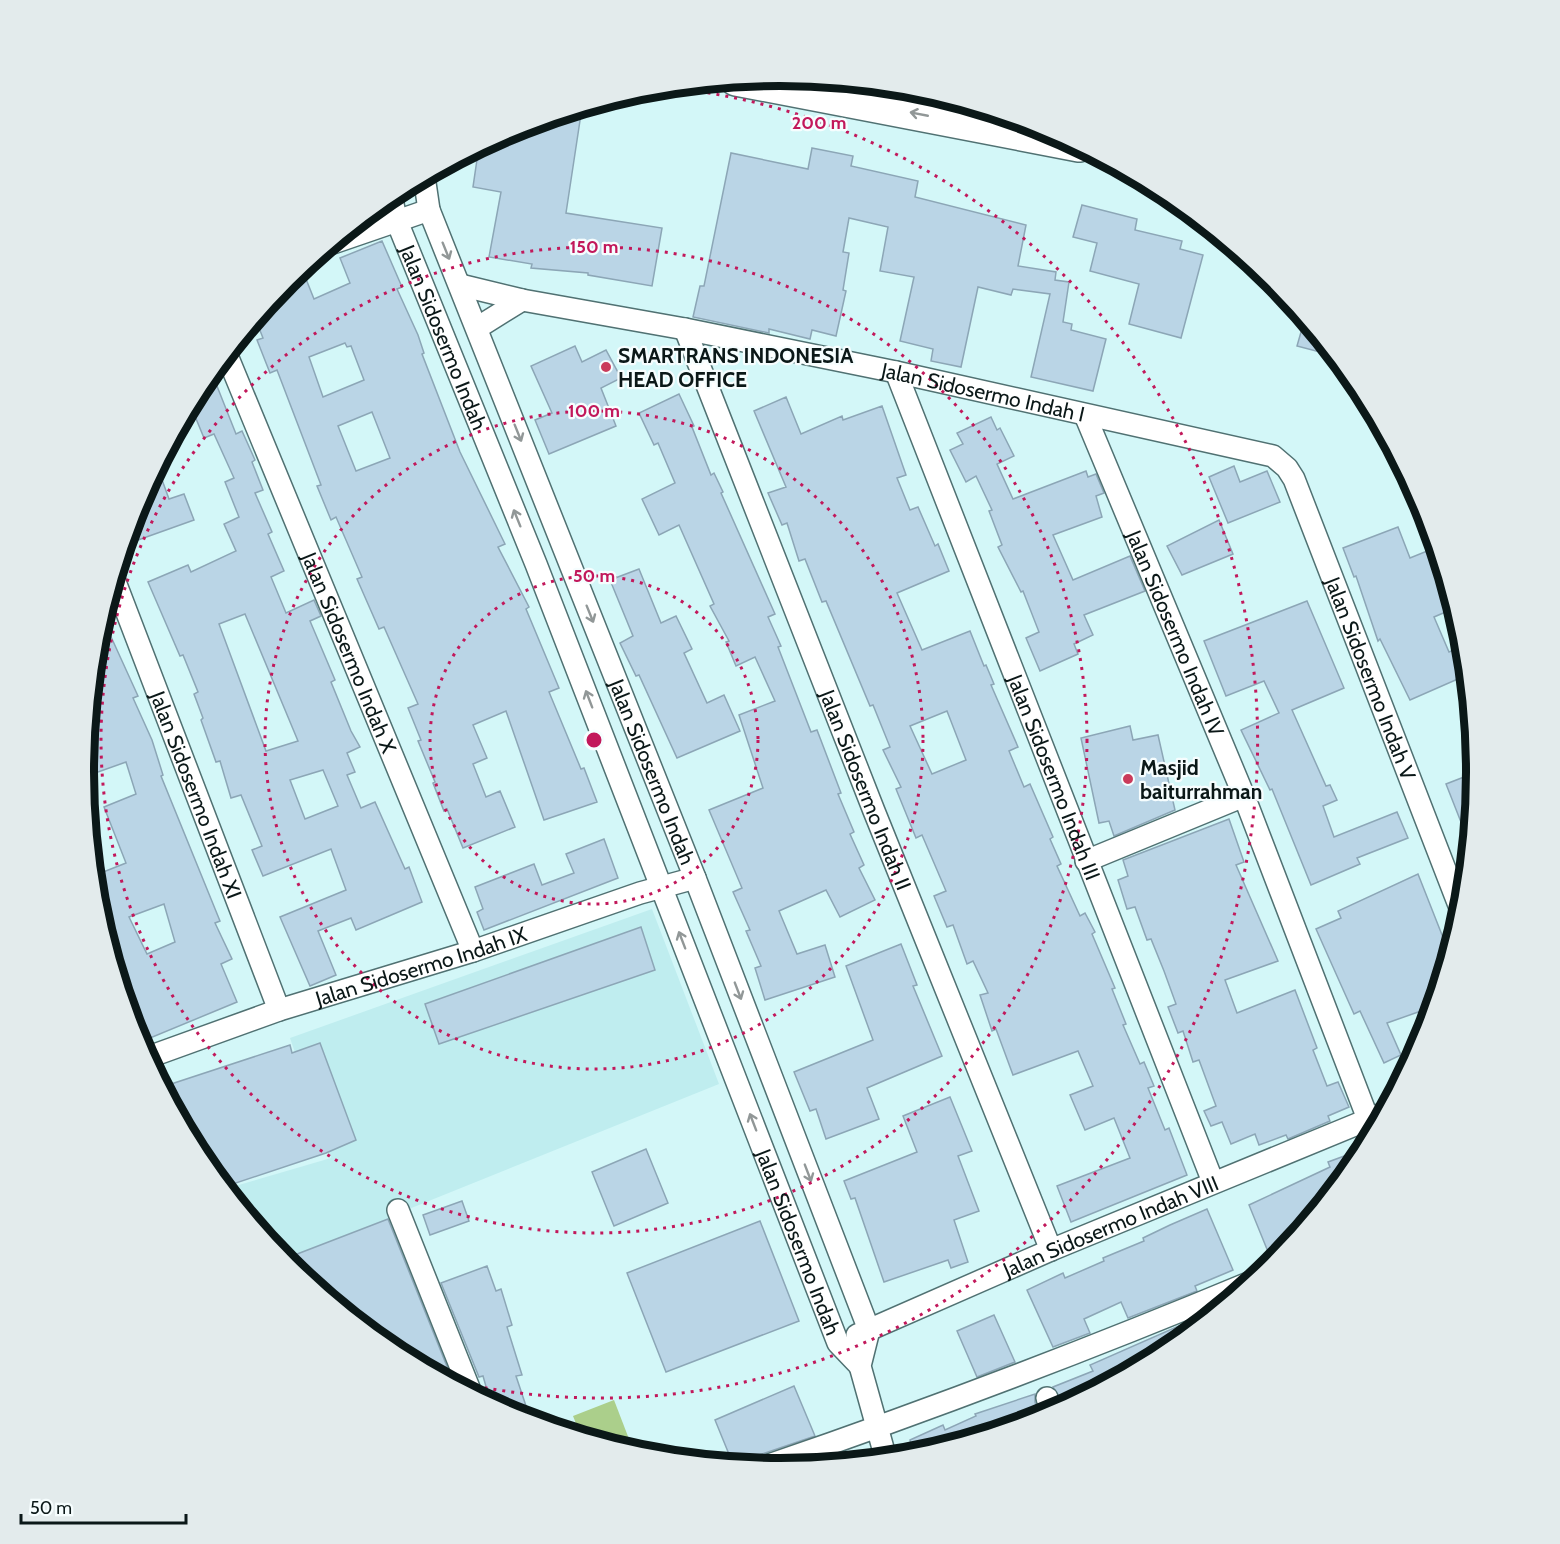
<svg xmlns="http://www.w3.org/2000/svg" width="1560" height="1544" viewBox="0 0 1560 1544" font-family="Cabin,sans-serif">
<rect width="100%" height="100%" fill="#d3f7f8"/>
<polygon fill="#bfedef" points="652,909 719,1084 394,1215 458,1386 392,1351 287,1265 225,1189 331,1158 290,1038"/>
<polygon fill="#abcf8b" points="614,1400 634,1452 581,1436 573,1416"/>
<g fill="#bad5e6" stroke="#8ca6b6" stroke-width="1.5" fill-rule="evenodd">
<polygon points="567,112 581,114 566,213 662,228 652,286 588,275 588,273 531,268 532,264 489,257 501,192 473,187 479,146 514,128"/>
<polygon points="812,148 853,156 851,166 918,181 915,197 1026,225 1018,266 1056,272 1055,280 1069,282 1063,322 1072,324 1071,330 1106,339 1093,391 1031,377 1050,294 1013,289 1011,295 978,287 961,367 931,361 933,349 900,341 914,277 880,271 888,227 849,218 843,252 849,253 843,290 846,291 836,336 812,330 810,339 769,329 769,333 693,317 700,286 704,286 731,153 808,169"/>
<polygon points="1082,205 1137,219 1135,230 1182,241 1180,249 1203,255 1181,338 1129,324 1139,284 1090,271 1097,243 1073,237"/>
<path d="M382,241L402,287L397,289L418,335L424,353L422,354L460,452L505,544L498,547L529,607L526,609L559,688L549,692L581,769L584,768L597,802L544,820L506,711L473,725L487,758L473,764L486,797L500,791L515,827L463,848L447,809L444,811L433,783L435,782L418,741L421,740L408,708L418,704L384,627L379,629L357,579L362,577L336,517L331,520L317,486L321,485L277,370L270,373L257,340L263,338L255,318L279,289L306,279L314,299L350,283L340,258ZM345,343L347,347L351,346L364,380L323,397L309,357ZM372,412L390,458L356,471L338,426Z"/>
<polygon points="1305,318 1317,333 1335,356 1297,346"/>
<polygon points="575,346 582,362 606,350 621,378 601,388 616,426 549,454 535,420 552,413 531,366"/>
<path d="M211,371L236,434L242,431L255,460L252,462L263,490L255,493L272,532L268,534L284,571L271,577L286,613L314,600L321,616L310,621L335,680L331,682L351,731L360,747L347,753L355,772L347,775L361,808L375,802L405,869L409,867L422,902L356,930L351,918L318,931L336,975L310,986L280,917L346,890L331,849L263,876L252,850L262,846L241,795L231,798L220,761L216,762L201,720L203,718L194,694L198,692L183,655L180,656L148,582L188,565L191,572L236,551L224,524L239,517L225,482L234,478L214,434L204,438L190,404ZM245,614L298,741L266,751L219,624ZM323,770L338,806L305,819L290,780Z"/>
<polygon points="679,394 694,426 692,427 711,475 714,473 723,492 721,493 775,614 768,617 781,646 778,647 811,732 817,730 841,793 838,794 854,832 850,834 864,865 859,868 875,900 840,917 826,890 779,911 797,954 825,945 835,977 765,1000 755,968 761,966 746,931 750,930 733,892 742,888 709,810 763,788 739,715 775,701 755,657 736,666 726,642 729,641 710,606 714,604 679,525 659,535 642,499 675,483 658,443 654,445 639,413"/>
<path d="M786,397L801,434L842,416L843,420L882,406L906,475L897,478L910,510L918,507L935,546L938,544L949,571L897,593L922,650L970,631L984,666L986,665L994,684L991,685L1018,747L1009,751L1024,787L1030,784L1053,837L1050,839L1061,864L1057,866L1080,916L1085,913L1095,932L1092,934L1115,988L1112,989L1126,1024L1123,1025L1140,1064L1144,1062L1154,1086L1148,1088L1165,1130L1169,1128L1187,1175L1071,1222L1057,1186L1130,1158L1114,1118L1085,1130L1070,1095L1093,1086L1078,1051L1013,1075L996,1029L992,1031L980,995L988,993L973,961L967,964L953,925L947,927L934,896L946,891L922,835L916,838L896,789L901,787L883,750L890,747L873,705L870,706L826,601L822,602L805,559L799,561L787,523L782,525L768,493L786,487L754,411ZM947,711L966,760L932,774L910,726Z"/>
<polygon points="991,417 997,430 1000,428 1014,456 997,464 1013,499 1086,471 1088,477 1096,474 1104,493 1096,496 1102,517 1053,535 1073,580 1130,556 1145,591 1084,615 1093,635 1074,644 1078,654 1040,671 1026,638 1039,632 1023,591 1021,592 998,547 1002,545 989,511 992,510 976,476 966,482 950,450 963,444 957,433"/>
<polygon points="157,466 169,499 184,494 194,520 124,545 136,505"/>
<polygon points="1234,466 1240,482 1267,471 1280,502 1228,523 1209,477"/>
<polygon points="1219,520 1233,554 1182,575 1167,546"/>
<polygon points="1398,527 1410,558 1437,547 1455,608 1434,617 1449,652 1465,645 1467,675 1410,700 1380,639 1378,641 1356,576 1354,577 1343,548"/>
<polygon points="639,569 661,623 676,616 692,649 684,653 707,703 724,695 740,731 677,758 639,675 636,676 620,643 633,636 610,580"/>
<polygon points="1307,601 1344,688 1292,710 1326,786 1330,785 1337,800 1323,806 1334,837 1397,812 1408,838 1357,858 1360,864 1311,885 1272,789 1270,790 1241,730 1279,713 1264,681 1226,696 1204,641"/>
<path d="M102,617L138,696L133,698L152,740L163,775L161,776L220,921L215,923L232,959L221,964L237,1002L138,1043L96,908L93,876L126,863L104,807L136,794L126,762L84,777L83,772L87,728L96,724L89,709L96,636ZM164,904L175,942L147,954L129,917Z"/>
<polygon points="1130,726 1133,740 1158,735 1175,810 1114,836 1109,821 1099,823 1081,738"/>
<polygon points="1477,772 1470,845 1446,784"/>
<polygon points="1229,819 1244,862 1236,865 1278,961 1225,980 1237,1013 1295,990 1317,1048 1313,1050 1327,1086 1338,1082 1349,1107 1328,1116 1330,1121 1288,1139 1286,1135 1259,1145 1255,1134 1231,1144 1222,1122 1211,1126 1204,1111 1216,1106 1199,1060 1193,1062 1183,1031 1178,1033 1168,1007 1176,1004 1164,971 1151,939 1147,940 1135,907 1127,909 1118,880 1128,876 1123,860"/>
<polygon points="604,839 618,878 484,930 477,912 483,909 475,887 534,864 542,885 574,873 566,854"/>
<polygon points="1418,874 1444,940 1446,939 1451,950 1427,1027 1421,1011 1387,1023 1401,1055 1384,1063 1360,1011 1354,1014 1316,929 1341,918 1338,911"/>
<polygon points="641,927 655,970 439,1044 425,1004"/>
<polygon points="901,944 917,985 913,986 942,1056 867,1088 879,1119 826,1139 816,1109 810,1111 794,1072 873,1040 846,966"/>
<polygon points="320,1043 356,1140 326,1153 224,1187 200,1159 162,1087 290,1045 292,1053"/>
<polygon points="950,1097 972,1151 958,1156 979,1211 954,1220 968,1262 951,1268 948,1260 884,1282 855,1198 851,1199 844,1181 917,1152 903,1116"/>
<polygon points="1366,1148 1359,1160 1273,1264 1249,1205 1330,1167 1328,1162"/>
<polygon points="646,1149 668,1203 614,1226 592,1172"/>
<polygon points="462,1201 469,1221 430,1235 423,1215"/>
<polygon points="1207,1209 1233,1270 1195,1286 1197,1291 1128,1318 1121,1302 1084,1319 1090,1333 1053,1347 1027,1290 1063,1273 1065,1278 1104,1261 1103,1258 1144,1241 1143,1238 1170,1225"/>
<polygon points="388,1219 454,1384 392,1351 300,1276 292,1256"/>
<polygon points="760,1221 799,1321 666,1372 627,1273"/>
<polygon points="487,1266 496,1291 501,1289 512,1325 507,1327 522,1375 516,1376 531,1421 491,1404 483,1376 479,1377 441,1283"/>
<polygon points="994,1315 1015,1362 977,1377 957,1331"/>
<polygon points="1181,1325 1185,1337 1167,1352 1064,1407 1053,1387 1093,1371 1090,1365"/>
<polygon points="794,1386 815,1436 759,1455 753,1459 751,1466 733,1464 715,1420"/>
<polygon points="1035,1394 1035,1402 1041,1418 913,1456 910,1440 943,1425 945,1430 976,1416 975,1414"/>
</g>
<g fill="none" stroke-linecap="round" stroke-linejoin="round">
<defs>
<g id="minor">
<path id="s1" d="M424,176L429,210L695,878L869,1330L860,1366L886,1459"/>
<path id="s2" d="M391,194L396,219L536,564L838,1343L860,1366"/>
<polyline points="330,244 429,210"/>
<path id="s3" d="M460,285L522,300L685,329L896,372L1273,456L1287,468L1294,479L1462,913"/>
<polyline points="477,328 522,300"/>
<path id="s4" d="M685,329L874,811L1051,1250"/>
<path id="s5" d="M226,353L473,951"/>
<path id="s6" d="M896,372L1213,1182"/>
<path id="s7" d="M1085,415L1244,796L1368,1119"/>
<path id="s8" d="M114,579L279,1010"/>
<polyline points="1086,861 1244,796"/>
<path id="s9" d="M146,1058L279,1010L473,951L640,893L695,878"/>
<polyline points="398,1210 471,1393"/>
<path id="s10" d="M857,1335L1051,1250L1384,1113"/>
<polyline points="1047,1398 1053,1413"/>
<path d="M763,1467C927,1411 1090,1349 1251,1282"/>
</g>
<polyline id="primary" points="736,79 1079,145"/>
</defs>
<use href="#minor" stroke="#507172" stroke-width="24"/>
<use href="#primary" stroke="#507172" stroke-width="36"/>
<use href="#minor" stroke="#fff" stroke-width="21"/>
<use href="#primary" stroke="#fff" stroke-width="33"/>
</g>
<defs><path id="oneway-shaft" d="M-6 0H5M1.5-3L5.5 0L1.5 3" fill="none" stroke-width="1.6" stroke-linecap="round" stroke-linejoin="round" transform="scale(1.5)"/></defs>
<g stroke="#919797">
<use href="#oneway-shaft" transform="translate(919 114) rotate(-169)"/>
<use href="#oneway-shaft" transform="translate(446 251) rotate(68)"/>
<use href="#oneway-shaft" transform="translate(518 433) rotate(68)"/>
<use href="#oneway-shaft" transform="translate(517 518) rotate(-112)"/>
<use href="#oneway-shaft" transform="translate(590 614) rotate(68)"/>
<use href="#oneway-shaft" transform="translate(589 699) rotate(-111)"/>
<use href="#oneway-shaft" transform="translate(682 940) rotate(-111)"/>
<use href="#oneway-shaft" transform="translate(738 991) rotate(69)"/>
<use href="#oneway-shaft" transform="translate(753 1122) rotate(-111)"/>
<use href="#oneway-shaft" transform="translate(808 1173) rotate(69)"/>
</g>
<g fill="none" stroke="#c2185b" stroke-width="3" stroke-dasharray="3 6">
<circle cx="594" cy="740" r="164"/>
<circle cx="594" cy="740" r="329"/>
<circle cx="594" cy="740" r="493"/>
<path d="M663 87A657 657 0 1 1 452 1381"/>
</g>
<g fill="#ca3b5b" stroke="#f6fdfe" stroke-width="2">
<circle cx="606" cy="367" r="6"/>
<circle cx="1128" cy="779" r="6"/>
</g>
<g text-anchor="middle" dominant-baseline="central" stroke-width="4.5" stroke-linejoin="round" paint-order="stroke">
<g font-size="21" fill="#0b1818" stroke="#f6fdfe">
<text stroke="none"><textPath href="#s2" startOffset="153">Jalan Sidosermo Indah</textPath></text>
<text stroke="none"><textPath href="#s3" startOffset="534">Jalan Sidosermo Indah I</textPath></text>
<text stroke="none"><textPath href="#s7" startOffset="236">Jalan Sidosermo Indah IV</textPath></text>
<text stroke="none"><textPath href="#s5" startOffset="324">Jalan Sidosermo Indah X</textPath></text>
<text stroke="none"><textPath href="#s3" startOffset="1076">Jalan Sidosermo Indah V</textPath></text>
<text stroke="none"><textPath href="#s1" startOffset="639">Jalan Sidosermo Indah</textPath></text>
<text stroke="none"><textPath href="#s6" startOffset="435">Jalan Sidosermo Indah III</textPath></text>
<text stroke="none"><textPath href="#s4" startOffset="495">Jalan Sidosermo Indah II</textPath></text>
<text stroke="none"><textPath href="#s8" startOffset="231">Jalan Sidosermo Indah XI</textPath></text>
<text stroke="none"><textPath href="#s9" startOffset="290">Jalan Sidosermo Indah IX</textPath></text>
<text stroke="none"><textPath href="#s10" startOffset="276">Jalan Sidosermo Indah VIII</textPath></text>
<text stroke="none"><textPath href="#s2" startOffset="1125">Jalan Sidosermo Indah</textPath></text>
</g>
<g font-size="21" font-weight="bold" fill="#0b1818" stroke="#f6fdfe" text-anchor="start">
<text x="618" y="355">SMARTRANS INDONESIA<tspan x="618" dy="24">HEAD OFFICE</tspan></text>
<text x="1140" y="767">Masjid<tspan x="1140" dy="24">baiturrahman</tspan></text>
</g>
</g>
<path d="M0 0H1560V1544H0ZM94 772a686 686 0 1 1 1372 0a686 686 0 1 1-1372 0Z" fill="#e3ebec" fill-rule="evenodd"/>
<path fill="none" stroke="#0b1818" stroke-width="8" d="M94 772a686 686 0 1 1 1372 0a686 686 0 1 1-1372 0Z"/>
<circle cx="594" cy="740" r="9" fill="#c2185b" stroke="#f6fdfe" stroke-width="3"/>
<g font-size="18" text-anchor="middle" font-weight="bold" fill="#c2185b" stroke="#f6fdfe" stroke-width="4.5" stroke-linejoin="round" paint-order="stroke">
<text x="819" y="129">200 m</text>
<text x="594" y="253">150 m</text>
<text x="594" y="417">100 m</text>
<text x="594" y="582">50 m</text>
</g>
<path d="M21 1514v9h165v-9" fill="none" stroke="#0b1818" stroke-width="3"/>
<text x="30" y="1514" font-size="18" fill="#0b1818" stroke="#f6fdfe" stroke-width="4.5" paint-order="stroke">50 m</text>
</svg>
